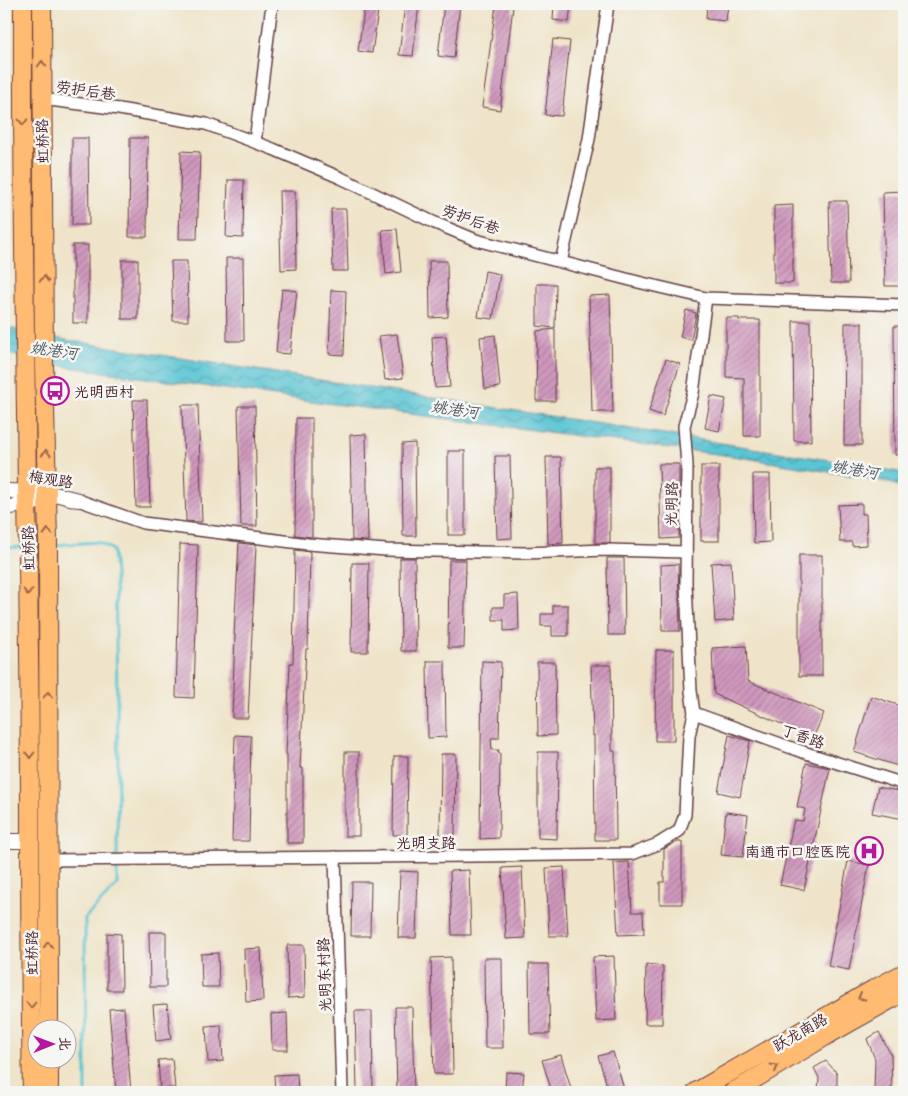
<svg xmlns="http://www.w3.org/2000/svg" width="908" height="1096" viewBox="0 0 908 1096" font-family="Delius,'LXGW WenKai TC',sans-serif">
<defs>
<pattern id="water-waves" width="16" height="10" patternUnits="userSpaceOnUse" patternTransform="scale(1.25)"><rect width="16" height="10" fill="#5ac5d4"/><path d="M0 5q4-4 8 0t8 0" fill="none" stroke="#4c9fac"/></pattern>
<pattern id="building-hatch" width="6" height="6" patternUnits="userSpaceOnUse" patternTransform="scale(1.25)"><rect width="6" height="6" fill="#d099be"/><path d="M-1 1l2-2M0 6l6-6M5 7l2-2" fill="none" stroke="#ab7c9b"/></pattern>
</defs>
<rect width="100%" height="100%" fill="#f6f6f2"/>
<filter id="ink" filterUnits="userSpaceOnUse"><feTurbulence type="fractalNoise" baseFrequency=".02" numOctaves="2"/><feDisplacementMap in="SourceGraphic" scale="10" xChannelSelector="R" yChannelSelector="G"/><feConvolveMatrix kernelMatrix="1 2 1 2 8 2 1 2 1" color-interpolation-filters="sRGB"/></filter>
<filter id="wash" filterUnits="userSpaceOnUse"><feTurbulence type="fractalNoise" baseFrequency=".0096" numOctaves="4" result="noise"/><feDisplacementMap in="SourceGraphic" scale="20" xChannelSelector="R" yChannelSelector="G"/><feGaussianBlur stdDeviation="1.12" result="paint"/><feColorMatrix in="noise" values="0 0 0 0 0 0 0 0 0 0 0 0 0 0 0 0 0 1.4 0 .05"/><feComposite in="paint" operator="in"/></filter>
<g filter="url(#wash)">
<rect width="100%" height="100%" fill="#efe4c9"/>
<polygon fill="url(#water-waves)" stroke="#527280" points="4,327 66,340 848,463 904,473 904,487 878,480 739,457 311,401 68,367 4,353"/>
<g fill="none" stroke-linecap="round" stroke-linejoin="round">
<g stroke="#5ac5d4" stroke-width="3">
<polyline points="53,545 99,542 113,550 115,574 118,759 117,857"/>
<polyline points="4,548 22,547"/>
<polyline points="86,1092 85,918 117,885 117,863"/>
</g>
</g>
<g id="blocks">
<g fill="url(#building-hatch)">
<polygon points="365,4 379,4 372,53 358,51"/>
<polygon points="405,4 419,4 413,56 399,55"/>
<polygon points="444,4 460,4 454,58 438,56"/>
<polygon points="554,4 571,4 569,22 553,20"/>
<polygon points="707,4 728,4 726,21 706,19"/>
<polygon points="496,5 513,7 500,110 482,107"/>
<polygon points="553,39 570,41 562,116 545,115"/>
<polygon points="72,138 88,138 89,225 72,225"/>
<polygon points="130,138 148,138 147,237 129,237"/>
<polygon points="181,151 200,152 197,239 179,239"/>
<polygon points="228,180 244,180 243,238 226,237"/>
<polygon points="279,191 295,191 296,269 281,270"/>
<polygon points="903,191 904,286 885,286 883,192"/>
<polygon points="829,201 847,201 849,283 831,283"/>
<polygon points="793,205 793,283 774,283 774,206"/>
<polygon points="331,209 346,209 348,271 333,271"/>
<polygon points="397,229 401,272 386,274 382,230"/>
<rect x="73" y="245" width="15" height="78"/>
<polygon points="226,258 243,258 244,341 227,341"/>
<rect x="122" y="260" width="16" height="59"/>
<polygon points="171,261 187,261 188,321 173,321"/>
<polygon points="429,261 447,261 448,317 430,318"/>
<polygon points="485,271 500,274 493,319 478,317"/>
<polygon points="537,284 556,284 555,328 537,326"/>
<polygon points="282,289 297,291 290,354 276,353"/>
<polygon points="331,290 346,291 344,355 329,354"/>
<polygon points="610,295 613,412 592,412 589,296"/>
<polygon points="686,310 696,313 691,340 680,337"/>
<polygon points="726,318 739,318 739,320 760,320 760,436 744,436 744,378 726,377"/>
<polygon points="793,321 810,321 811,441 794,441"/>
<polygon points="845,323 862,323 862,445 844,445"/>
<polygon points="894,326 904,326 904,455 895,455"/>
<polygon points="555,329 555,401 536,401 537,331"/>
<polygon points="397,334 403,378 385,380 379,336"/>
<polygon points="495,335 500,387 485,389 480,337"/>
<polygon points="446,336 450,387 435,388 432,337"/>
<polygon points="666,359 680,364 663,416 649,411"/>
<polygon points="711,396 726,399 719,431 705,428"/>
<polygon points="133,400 147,400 150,507 136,507"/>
<polygon points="182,405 198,405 202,522 186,521"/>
<polygon points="238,406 255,406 257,526 241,526"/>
<polygon points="296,418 312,418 312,537 295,535"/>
<polygon points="366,434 368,541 365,541 352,540 350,435"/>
<polygon points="415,443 416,536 403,536 402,444"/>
<rect x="448" y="451" width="17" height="84"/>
<polygon points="495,456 510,456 512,538 497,539"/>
<polygon points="546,457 561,457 563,543 548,544"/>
<polygon points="659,464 679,464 679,538 661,539"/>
<rect x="701" y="466" width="18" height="75"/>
<rect x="595" y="467" width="15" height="76"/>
<polygon points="753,474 770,474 771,542 754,543"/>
<polygon points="862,504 862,514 866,514 867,545 852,546 852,542 840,542 838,505"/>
<polygon points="239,543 256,545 248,718 232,718 235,635 234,635"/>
<polygon points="180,544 198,545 194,698 176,697"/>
<polygon points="295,550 310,552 308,649 306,649 300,768 303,768 303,843 287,843 287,755 286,754 290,663 293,663"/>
<rect x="799" y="555" width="23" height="121"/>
<polygon points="400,558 415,558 416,651 401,651"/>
<polygon points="607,558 624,558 625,635 608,635"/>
<polygon points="449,560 466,560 464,648 448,648"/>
<polygon points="731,562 734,620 715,622 711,563"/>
<polygon points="352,563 369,563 368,652 351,652"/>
<polygon points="678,564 680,631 662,631 661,565"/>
<polygon points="518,594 519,630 504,631 504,620 493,620 493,607 504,607 504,595"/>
<polygon points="553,605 568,605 568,636 552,636 552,626 541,626 541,614 553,614"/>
<polygon points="746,646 748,681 824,713 813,738 714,694 712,648"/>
<polygon points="656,650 674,650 674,741 655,741"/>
<polygon points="427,661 445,661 446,737 428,738"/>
<polygon points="482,661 501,662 499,738 491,738 492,750 499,750 498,753 500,753 499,838 480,839"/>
<polygon points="537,662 555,662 556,735 538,736"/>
<polygon points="591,665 611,665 612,751 615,751 616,840 595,840 594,735 593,736"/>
<polygon points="871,696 904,707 904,768 854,752"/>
<polygon points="235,735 251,736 249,841 232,841"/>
<polygon points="729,735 750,741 740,797 718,792"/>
<rect x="345" y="752" width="14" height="84"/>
<polygon points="538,752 558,752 557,839 538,838"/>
<polygon points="441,754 456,754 455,835 440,835"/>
<polygon points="394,756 408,756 407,835 393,835"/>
<polygon points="806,763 830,768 804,890 780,885 794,820 803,821 805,809 797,807"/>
<polygon points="878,787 904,792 904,819 872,813"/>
<polygon points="726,812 748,815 743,857 721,855"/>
<polygon points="676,842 682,842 682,904 660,904 660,882 664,882 664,849"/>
<polygon points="848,861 869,865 849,970 828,966"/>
<polygon points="629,862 632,912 643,912 644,934 618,935 614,863"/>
<polygon points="522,867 525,938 506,939 502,868"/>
<polygon points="564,867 568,936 549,936 546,868"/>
<polygon points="469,870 471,935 452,935 450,871"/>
<polygon points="400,871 418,872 416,938 398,938"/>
<polygon points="352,882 371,882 370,936 351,936"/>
<polygon points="149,932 166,932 166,987 150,987"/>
<polygon points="107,933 121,934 122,990 107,990"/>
<polygon points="287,945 304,945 305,997 288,998"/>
<polygon points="261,948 263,1001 246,1002 244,949"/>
<polygon points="218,953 219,987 202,987 201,954"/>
<polygon points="614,956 616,1020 596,1021 593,957"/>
<polygon points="451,957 453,1074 434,1074 431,958"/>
<polygon points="484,958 502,958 503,1048 485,1048"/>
<polygon points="529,964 548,964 550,1034 530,1034"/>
<polygon points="646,965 663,966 662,1024 645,1024"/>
<polygon points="167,1004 171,1039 156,1041 153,1005"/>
<polygon points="395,1007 412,1007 414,1092 397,1092"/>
<polygon points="124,1008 131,1092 116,1092 109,1009"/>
<polygon points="355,1011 372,1011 373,1090 357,1091"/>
<polygon points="287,1013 288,1050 272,1050 271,1014"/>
<polygon points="221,1025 223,1061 208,1062 206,1026"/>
<polygon points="879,1032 891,1055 892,1092 874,1091 875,1059 867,1039"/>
<polygon points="613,1052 625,1092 609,1092 598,1056"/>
<polygon points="561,1055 572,1092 552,1092 542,1060"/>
<polygon points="172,1059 175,1088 160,1089 158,1060"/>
<polygon points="826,1061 837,1073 837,1091 818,1091 819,1078 814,1068"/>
<polygon points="506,1072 524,1073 522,1092 505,1092"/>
<polygon points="297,1074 298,1092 275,1092 274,1075"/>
</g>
</g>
</g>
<g filter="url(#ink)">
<use href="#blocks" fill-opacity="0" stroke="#633d43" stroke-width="1"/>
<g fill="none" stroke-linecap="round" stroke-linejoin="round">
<defs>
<g id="minor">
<polyline points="42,99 119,109 206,124 273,149 341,178 435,223 476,240 638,282 706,298 904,305"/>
<polyline points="255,142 272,4"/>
<polyline points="561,262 589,139 608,4"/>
<polyline points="78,500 143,523 308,544 386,550 524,553 606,550 686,552"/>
<polyline points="694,713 803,752 904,784"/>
<polyline points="335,857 342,1092"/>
<polyline points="48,860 473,856 632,854 658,844 679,831 685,815 689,736 694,713 691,691 686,584 687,465 684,426 693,393 706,298"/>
</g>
<g id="tertiary">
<polyline points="4,491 47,492 78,500"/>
<polyline points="4,508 35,503"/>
<polyline points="4,841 30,841"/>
</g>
<g id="primary">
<path d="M23,4C22,221 27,438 29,655C31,801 29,946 32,1092"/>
<polyline points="42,4 44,364 48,541 49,1028"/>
<polyline points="49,1058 49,1092"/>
<polyline points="696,1092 874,989 904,973"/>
<polyline points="733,1092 831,1033 904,992"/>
</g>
</defs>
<use href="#minor" stroke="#633d43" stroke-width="14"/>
<use href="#tertiary" stroke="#633d43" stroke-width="16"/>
<use href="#primary" stroke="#633d43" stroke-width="20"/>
<use href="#minor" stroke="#fff" stroke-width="11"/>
<use href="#tertiary" stroke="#fff" stroke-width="14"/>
<use href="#primary" stroke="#ffbb71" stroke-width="18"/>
</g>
<defs><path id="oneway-chevron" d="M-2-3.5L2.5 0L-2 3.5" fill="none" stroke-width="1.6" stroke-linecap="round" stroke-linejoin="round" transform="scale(1.25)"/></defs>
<g stroke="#9b654a">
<use href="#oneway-chevron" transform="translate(42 64) rotate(-90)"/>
<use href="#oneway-chevron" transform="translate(23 122) rotate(89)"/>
<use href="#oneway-chevron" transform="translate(44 279) rotate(-91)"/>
<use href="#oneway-chevron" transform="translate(46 453) rotate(-91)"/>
<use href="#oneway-chevron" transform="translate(48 532) rotate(-91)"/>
<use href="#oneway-chevron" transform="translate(28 592) rotate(89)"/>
<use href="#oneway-chevron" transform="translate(48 695) rotate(-90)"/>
<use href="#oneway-chevron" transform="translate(30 755) rotate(90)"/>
<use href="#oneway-chevron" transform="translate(48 945) rotate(-90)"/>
<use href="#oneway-chevron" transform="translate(861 997) rotate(150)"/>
<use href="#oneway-chevron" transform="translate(31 1005) rotate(90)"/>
<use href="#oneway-chevron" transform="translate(775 1067) rotate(-31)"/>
</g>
</g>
<defs>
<symbol id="bus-ring" viewBox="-11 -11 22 22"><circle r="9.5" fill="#f6f6f2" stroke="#b5179e" stroke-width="1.5"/><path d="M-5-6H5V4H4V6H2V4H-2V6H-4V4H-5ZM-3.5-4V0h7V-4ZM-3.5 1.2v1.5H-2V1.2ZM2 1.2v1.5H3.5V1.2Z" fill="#b5179e"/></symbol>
<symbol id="hospital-ring" viewBox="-11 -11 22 22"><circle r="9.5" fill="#f6f6f2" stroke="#b5179e" stroke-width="1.5"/><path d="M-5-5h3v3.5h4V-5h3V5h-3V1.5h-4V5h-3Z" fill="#b5179e"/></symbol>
</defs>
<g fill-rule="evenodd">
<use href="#bus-ring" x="39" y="375" width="32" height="32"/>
<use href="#hospital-ring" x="853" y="835" width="32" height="32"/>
</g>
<g text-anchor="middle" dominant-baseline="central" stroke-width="5" stroke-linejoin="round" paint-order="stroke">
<g font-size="15" fill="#4a1f2b" stroke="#f6f6f2">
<text transform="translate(86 90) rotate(8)">劳护后巷</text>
<text transform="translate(42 141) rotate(-91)">虹桥路</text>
<text transform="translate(471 219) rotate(20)">劳护后巷</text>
<text transform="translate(51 479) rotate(9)">梅观路</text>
<text transform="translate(671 504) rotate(-89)">光明路</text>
<text transform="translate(28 548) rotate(-91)">虹桥路</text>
<text transform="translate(803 736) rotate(19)">丁香路</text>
<text x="426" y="842">光明支路</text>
<text transform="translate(31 953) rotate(-90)">虹桥路</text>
<text transform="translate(324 975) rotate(-92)">光明东村路</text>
<text transform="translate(800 1032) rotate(-30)">跃龙南路</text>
</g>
<g font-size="15" fill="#4a1f2b" stroke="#f6f6f2" text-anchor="start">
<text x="74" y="391">光明西村</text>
<text x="850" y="851" text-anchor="end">南通市口腔医院</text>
</g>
<g font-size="16" font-style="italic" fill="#505966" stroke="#f6f6f2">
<text transform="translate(54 350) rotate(8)">姚港河</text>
<text transform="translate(455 409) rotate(8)">姚港河</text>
<text transform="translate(855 469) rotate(10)">姚港河</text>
</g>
</g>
<rect width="908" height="1096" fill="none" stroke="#f6f6f2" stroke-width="20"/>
<g transform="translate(52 1044) rotate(89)"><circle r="24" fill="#f6f6f2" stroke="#b1a0a2"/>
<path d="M0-4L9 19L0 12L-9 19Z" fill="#b5179e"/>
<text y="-8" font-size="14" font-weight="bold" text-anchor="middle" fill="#4a1f2b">北</text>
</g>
</svg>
